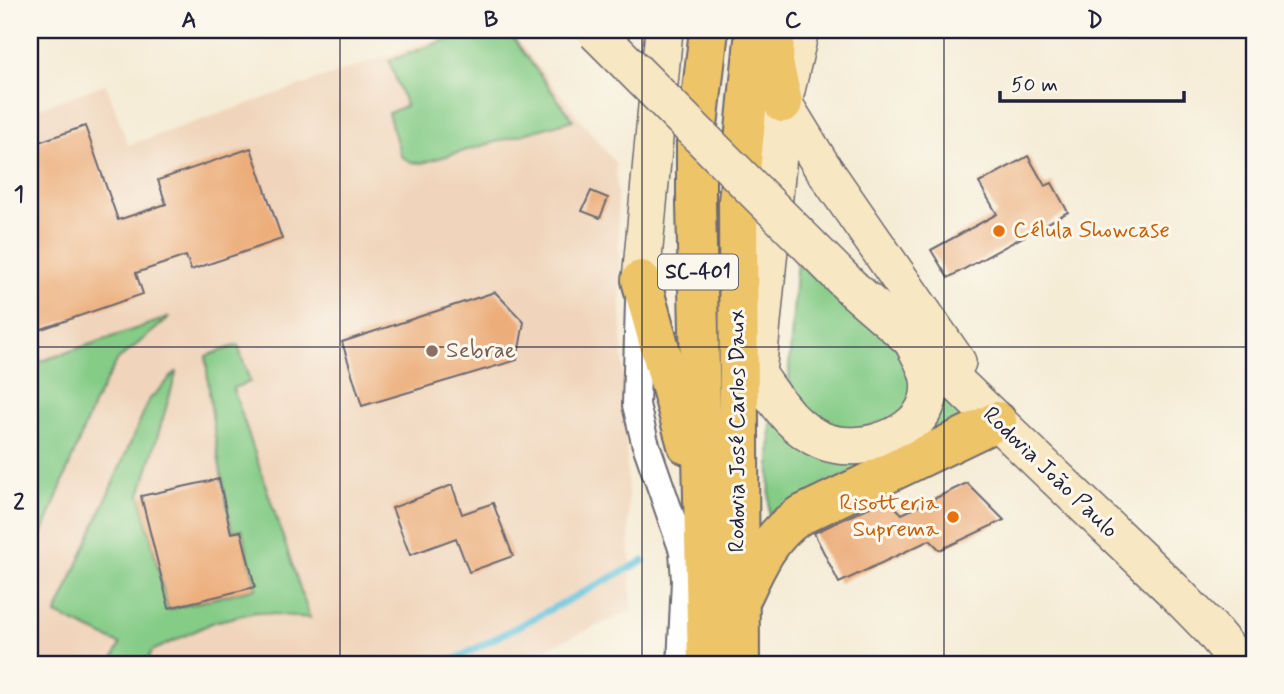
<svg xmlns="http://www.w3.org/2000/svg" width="1284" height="694" viewBox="0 0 1284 694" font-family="Mynerve,sans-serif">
<rect width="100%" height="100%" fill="#fbf7ec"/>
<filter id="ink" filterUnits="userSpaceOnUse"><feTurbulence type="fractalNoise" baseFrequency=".0143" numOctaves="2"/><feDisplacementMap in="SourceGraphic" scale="14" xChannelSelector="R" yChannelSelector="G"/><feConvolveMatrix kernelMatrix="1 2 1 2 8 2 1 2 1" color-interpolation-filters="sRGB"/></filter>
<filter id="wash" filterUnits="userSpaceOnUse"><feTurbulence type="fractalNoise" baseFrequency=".00686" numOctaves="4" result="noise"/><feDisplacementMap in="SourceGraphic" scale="28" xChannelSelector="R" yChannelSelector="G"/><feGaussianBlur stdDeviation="1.57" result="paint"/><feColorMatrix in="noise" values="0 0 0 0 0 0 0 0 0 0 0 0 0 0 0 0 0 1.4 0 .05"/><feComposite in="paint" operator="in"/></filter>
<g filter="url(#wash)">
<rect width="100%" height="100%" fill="#f5ecd6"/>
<polygon fill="#f0d5bc" points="462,30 509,30 616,164 632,610 511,664 30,664 30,111 106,84 128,145"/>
<g fill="#85cc87" stroke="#547761" stroke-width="2">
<polygon points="472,30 507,30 573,120 422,163 411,162 401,156 388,113 406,106 389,61"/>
<polygon points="797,258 909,358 917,383 900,417 851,431 818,423 790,394 789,368"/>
<polygon points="170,317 117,361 94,403 30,565 30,365"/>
<path d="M238,345L250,382L233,388L310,618L256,612L214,622L152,651L145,664H111L120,644L56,614L149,400L177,371L140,495L168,610L256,588L242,530L232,531C220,472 210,416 206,356Z"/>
<polygon points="944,388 968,417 769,514 771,419 833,455"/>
</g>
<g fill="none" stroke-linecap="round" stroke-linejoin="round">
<polyline stroke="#5fc2dd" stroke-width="7" points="446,664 643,561"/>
</g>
<g id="blocks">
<g fill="#ecad7a">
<polygon points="85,126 118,220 166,204 158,180 251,148 282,239 191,270 186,256 136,273 143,294 30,333 30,145"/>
<polygon points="1028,156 1045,186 1052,183 1068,212 948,278 931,250 997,214 979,183"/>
<polygon points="591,191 608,198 600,218 582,211"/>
<polygon points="495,292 524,322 517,360 362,406 342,342"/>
<polygon points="219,479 231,533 241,531 255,587 169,608 141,496"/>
<polygon points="967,483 1004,520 940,550 930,540 839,583 814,533 887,499 902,514"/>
<polygon points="452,485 462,514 493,503 513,556 469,572 456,538 410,555 392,508"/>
</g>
</g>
</g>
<g filter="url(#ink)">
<use href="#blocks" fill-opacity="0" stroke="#6c6971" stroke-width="2"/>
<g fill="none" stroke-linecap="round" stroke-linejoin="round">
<defs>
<polyline id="minor" points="639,302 636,405 645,442 683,551 685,580 681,664"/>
<g id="secondary">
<path d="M800,30L783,103L757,374C776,400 792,429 823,441C864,457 937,432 929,379C927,365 918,353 912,340"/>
<polyline points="783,103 821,165 957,362"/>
<polyline points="641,280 664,30"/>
<polyline points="853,289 912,340 1171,588 1211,629 1240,664"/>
</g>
<g id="trunk">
<polyline points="775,30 774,63 783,103"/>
<polyline points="641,280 687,445"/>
<path d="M743,595C758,563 770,536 799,516L997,421"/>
<polyline points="707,664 696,204 696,143 709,30"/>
<polyline points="740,664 738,201 755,30"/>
</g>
</defs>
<use href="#minor" stroke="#6c6971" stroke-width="30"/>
<use href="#secondary" stroke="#6c6971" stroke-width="40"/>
<use href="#trunk" stroke="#6c6971" stroke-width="42"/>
<use href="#minor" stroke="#fff" stroke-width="26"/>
<use href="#secondary" stroke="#f8e7c3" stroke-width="37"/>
<use href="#trunk" stroke="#eec469" stroke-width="38"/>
<defs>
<polyline id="secondary-bridge" points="596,32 853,289"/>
</defs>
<use href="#secondary-bridge" stroke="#6c6971" stroke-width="40" stroke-linecap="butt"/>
<use href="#secondary-bridge" stroke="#f8e7c3" stroke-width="37"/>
</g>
</g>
<path fill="none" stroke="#22223b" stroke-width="2" stroke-opacity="0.55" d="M340,30V664M642,30V664M944,30V664M30,347H1254"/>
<g fill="#e8710a" stroke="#fbf7ec" stroke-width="2.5">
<circle cx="999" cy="231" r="7"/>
<circle cx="953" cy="517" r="7"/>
</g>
<circle fill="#8d6e63" stroke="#fbf7ec" stroke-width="2.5" cx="432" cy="351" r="7"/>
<g text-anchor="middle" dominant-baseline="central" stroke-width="6" stroke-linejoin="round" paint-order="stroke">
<rect fill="#fbf7ec" stroke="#636270" stroke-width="2" x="658" y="254.5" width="80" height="35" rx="5"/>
<g font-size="21" font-weight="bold" fill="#22223b">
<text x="698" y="272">SC-401</text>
</g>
<g font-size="23" fill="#c56008" stroke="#fbf7ec" text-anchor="start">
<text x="1013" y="231">Célula Showcase</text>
<text x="939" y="504" text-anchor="end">Risotteria<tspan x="939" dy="26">Suprema</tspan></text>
</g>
<g font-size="23" fill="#785e54" stroke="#fbf7ec" text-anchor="start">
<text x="446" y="351">Sebrae</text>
</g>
<g font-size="23" fill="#22223b" stroke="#fbf7ec">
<text transform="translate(738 431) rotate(-90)">Rodovia José Carlos Daux</text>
<text transform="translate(1050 473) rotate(44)">Rodovia João Paulo</text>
</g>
</g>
<rect width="1284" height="694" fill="none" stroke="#fbf7ec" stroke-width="77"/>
<path d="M1000 91v10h184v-10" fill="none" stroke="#22223b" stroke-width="3.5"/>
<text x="1011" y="91" font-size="21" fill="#22223b" stroke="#fbf7ec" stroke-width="5" paint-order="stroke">50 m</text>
<rect x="38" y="38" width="1208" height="618" fill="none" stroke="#22223b" stroke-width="2.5"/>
<g font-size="23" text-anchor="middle" font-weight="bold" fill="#22223b">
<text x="189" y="27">A</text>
<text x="491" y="27">B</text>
<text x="793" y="27">C</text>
<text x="1095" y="27">D</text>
<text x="19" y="201">1</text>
<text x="19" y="509">2</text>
</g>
</svg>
